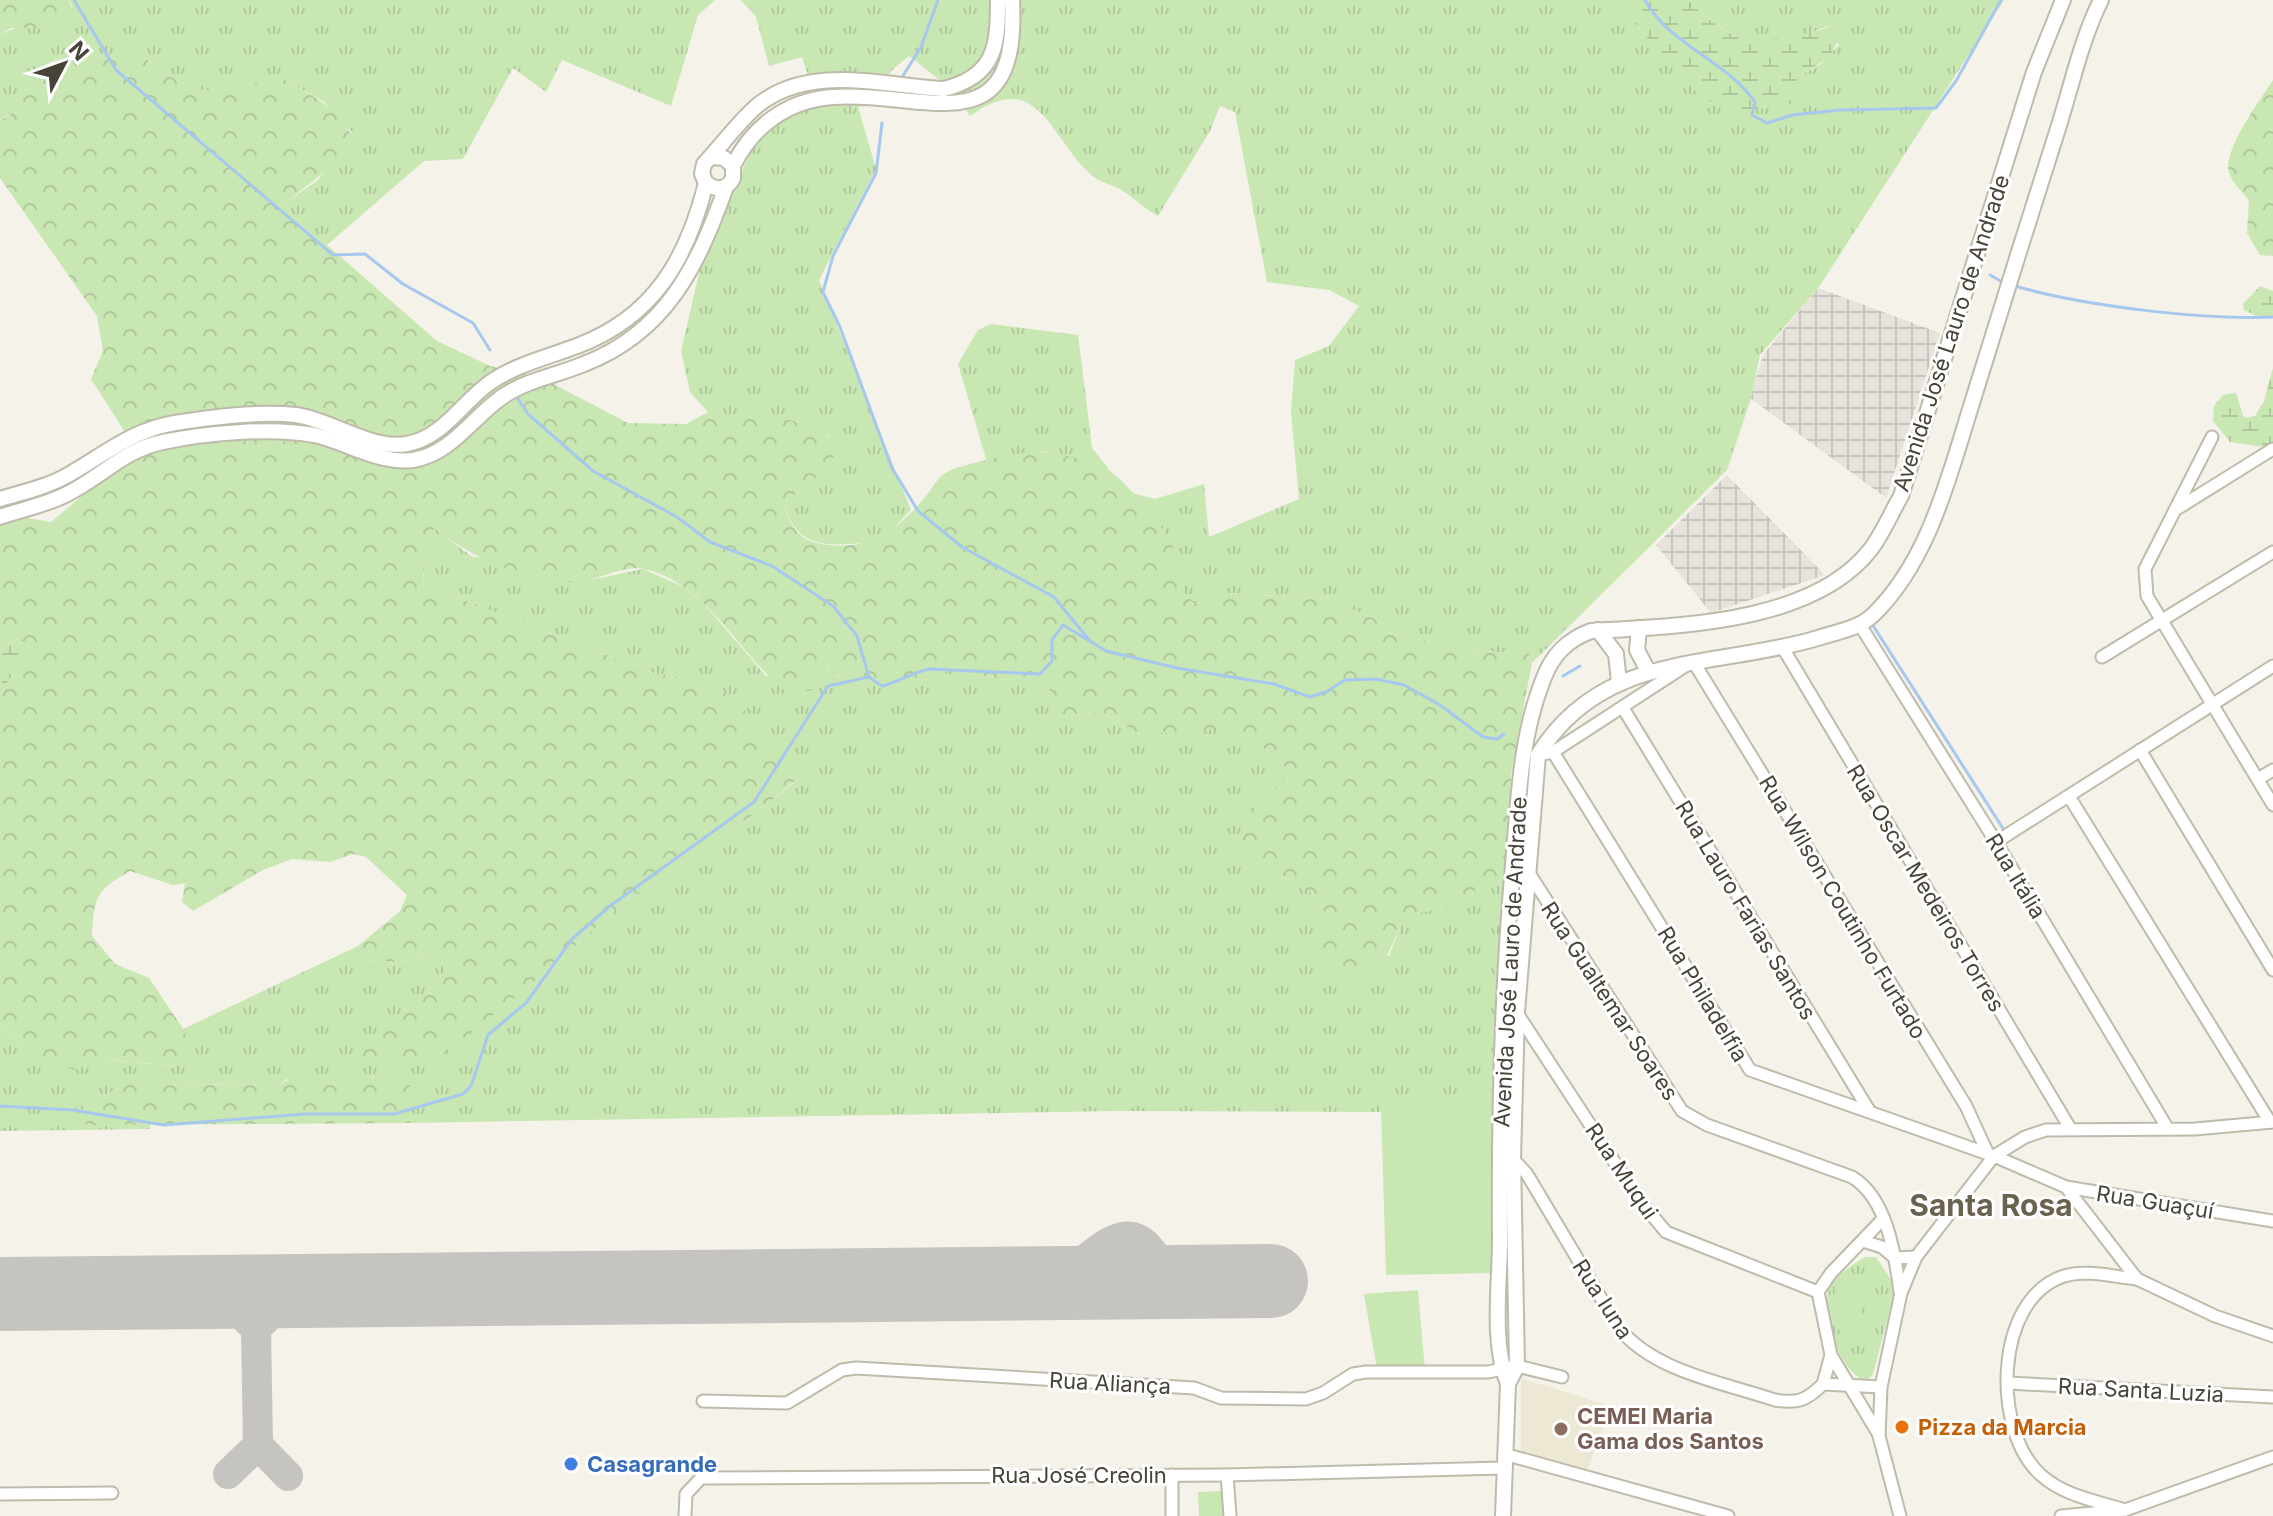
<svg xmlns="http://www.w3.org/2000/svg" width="2273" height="1516" viewBox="0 0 2273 1516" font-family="Inter,sans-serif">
<defs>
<pattern id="industrial-grid" width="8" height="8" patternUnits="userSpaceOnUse" patternTransform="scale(2)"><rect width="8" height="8" fill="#e6e3dd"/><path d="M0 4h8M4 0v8" fill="none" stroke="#c7c4be"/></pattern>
<pattern id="grass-tufts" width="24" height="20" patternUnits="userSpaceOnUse" patternTransform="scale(2)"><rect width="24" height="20" fill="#c9e7b3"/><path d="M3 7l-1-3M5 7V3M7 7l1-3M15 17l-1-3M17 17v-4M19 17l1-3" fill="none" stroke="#aec79b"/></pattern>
<pattern id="forest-crowns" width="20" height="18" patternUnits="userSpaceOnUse" patternTransform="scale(2)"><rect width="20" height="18" fill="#c9e7b3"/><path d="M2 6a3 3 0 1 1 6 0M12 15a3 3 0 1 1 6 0" fill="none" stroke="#aec79b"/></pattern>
<pattern id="wetland-marsh" width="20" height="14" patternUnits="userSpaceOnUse" patternTransform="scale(2)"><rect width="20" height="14" fill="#c9e7b3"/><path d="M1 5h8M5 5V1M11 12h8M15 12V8" fill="none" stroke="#aec79b"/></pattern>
</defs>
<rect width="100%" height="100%" fill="#f4f2e9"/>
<g fill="url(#industrial-grid)">
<polygon points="1818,288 1940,333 1886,498 1750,398 1763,355"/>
<polygon points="1727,475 1825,575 1711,613 1656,545"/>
</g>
<polygon fill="#ece8d3" points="1521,1378 1610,1406 1588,1469 1521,1452"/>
<g fill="url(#grass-tufts)">
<path d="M69,0H715L698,15L671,106L562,60L546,92L513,68L463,159L424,161L327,245L282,213L285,203L318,180L352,132L324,102L276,75C214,102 193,96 141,55L112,60L76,50L47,64L15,111L0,120V34L73,7Z"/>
<path d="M741,0H1624L1640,30L1658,50L1797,77L1821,64L1839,45L1828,26C1770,50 1732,49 1690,0H2004L1819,287L1760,355L1752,395L1727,470L1532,663L1530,654L1466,650L1390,633L1385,623L1327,599L1231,593L1192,601L1178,587L1173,546L1132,493L1155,499L1204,484L1209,537L1299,499L1291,412L1295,360L1329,346L1359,306L1329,290L1267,282L1235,112L1220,106L1210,131L1158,216C1144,208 1135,199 1123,191C1112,184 1100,183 1090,174C1049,135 1037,67 970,116L954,91L909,56C890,71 879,80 876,105L858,107L876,169L819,280L911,510C900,520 893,532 879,539C871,544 859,543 849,544C816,546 792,540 785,503L819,475L830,436L768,417L729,421L708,412L690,392L681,351L701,265L757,137L794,111L818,106L802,57L769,66L756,17Z"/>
<polygon points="991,324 1078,335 1092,448 1109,469 1044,451 987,462 958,364 978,330"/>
<path d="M434,528L471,556L590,580L643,569L684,587L705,605L765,675L812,690L826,669L842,678L904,686L953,671L1006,680L1049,673L1053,718L1102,712L1141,735L1238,721L1242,735L1275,755L1288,771L1287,784L1261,797L1236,851L1245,867L1295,881L1324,902L1326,916L1322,938L1389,956L1405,916C1432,909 1462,908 1480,886L1507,884L1498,1106L1381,1112L1114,1111L410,1123L411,1113L404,1104L407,1097L374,1076L331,1085L287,1079L280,1084L126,1085L88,1103L90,1125L150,1124V1129L0,1131V1024L29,1053L177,1066L186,1033L183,1029L358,946L359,960L400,962L429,956L446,969L429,991L407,1011L520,994L628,899L757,812L796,781L714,684L653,673L423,584L426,545Z"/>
<path d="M1865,1257H1876L1893,1283V1298L1873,1374L1867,1381C1841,1374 1818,1315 1829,1290C1836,1274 1851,1266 1865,1257Z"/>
</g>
<g fill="url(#forest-crowns)">
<polygon points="0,0 69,0 74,14 61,29 11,28 0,34"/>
<path d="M76,50L112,60L141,55C193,96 214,102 276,74C306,95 349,108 355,148L285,203L282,213L327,245L437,341L490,366L542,378L628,423L686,424L708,412C738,425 741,415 769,417C791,418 823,428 838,444L830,466L785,503C788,522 797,539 817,543C865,554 898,531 926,496C935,485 937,476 951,470C971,463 1026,449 1046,452C1065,455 1088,461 1105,468C1120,474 1167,530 1173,546C1181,571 1169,578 1192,601L1230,593L1327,599L1385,623L1390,633L1466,650L1530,654L1532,663L1511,774L1507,884L1480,886C1462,908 1432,909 1406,916L1379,972C1348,984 1324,976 1322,940C1322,927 1326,916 1324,902L1295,881L1245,867L1236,851L1261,796L1287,784L1288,771L1275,755L1242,735L1238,722L1230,728L1141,735L1102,712L1053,718L1048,673L1006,680L953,671L904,686L842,678L827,669L812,690L789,694C740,657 708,583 644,569C624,565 603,578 584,581C530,587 476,560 434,528L426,545L423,584L653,673L714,684L751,716L796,780L757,812L628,899L520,994L428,1066H352L373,1035L429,991L446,969L428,956L400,962L358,960V946L400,911L407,895L366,857L353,854L330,862L292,859L263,870L193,911L182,902L185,883L173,885L130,871C96,890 94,897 92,936L115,964L149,978L186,1033L178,1066L99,1059L75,1070L29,1053L0,1024V694L24,656L19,638L0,650V523L22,517L51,522L114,469L139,454L91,379L103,351L97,316L0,178V120C27,111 31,65 76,50Z"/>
<path d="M2273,80V256L2260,255L2247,233L2249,200C2243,192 2233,184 2230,175C2220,152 2261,100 2273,80Z"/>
<polygon points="301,1074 331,1085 367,1076 405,1080 410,1086 405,1104 411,1113 410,1123 90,1125 79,1122 75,1116 88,1103 126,1085 280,1084"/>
</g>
<g fill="url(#wetland-marsh)">
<path d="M1624,0H1690C1729,45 1753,44 1808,33C1820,31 1827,26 1839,27L1841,36L1829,58L1797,77L1795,103C1722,119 1710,111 1662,55C1647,38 1631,22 1624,0Z"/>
<polygon points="2260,286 2273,291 2273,318 2254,315 2244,310 2243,304"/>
<polygon points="2273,368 2273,445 2263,447 2230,442 2213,421 2214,406 2223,395 2236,393 2244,418 2255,416 2264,401"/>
<polygon points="19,638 26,641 24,656 0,694 0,650"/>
</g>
<g fill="#c9e7b3">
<polygon points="1494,1105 1498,1273 1386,1275 1381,1107"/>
<polygon points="1860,1284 1863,1326 1839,1330 1834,1285"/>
<polygon points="1418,1290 1425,1370 1377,1369 1364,1294"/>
<polygon points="1224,1491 1224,1516 1199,1516 1198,1492"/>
</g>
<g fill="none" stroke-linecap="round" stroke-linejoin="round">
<g stroke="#a7c8ee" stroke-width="3">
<polyline points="74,0 116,70 333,255 365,254 403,284 473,323 490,350"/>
<path d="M1645,0C1669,45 1726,60 1755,102L1752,115L1767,123L1793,115L1840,110L1936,108L1956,81L2001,0"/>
<polyline points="901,79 921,47 938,0"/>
<polyline points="882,123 876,173 833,256 823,292 840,327 892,468 918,511 962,547 1054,597 1090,641"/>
<polyline points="1990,275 2004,283"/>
<path d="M2015,286C2083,306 2202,320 2273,317"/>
<path d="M518,399L528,414L593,471L677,517L710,542L772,566L833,606L857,636L869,677L882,686C900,682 912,672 930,669L1040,674L1052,661V640L1063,625L1106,651L1177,668L1274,684L1310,697L1326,692L1345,680L1376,679L1404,685L1440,705L1483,737L1497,739L1504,734"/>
<polyline points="1872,624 2004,830"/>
<polyline points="1563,676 1580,666"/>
<polyline points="0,1106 72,1110 164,1125 305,1114 394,1114 463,1094 471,1086 488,1035 526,1003 572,939 610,906 754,802 828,686 869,677"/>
</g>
<g stroke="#c6c4c0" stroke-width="30">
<path d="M1016,1283C1032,1281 1050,1280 1065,1273C1091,1261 1121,1215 1150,1249C1159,1259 1163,1268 1164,1282"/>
<polyline points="193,1292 230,1304 256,1329"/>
<polyline points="228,1474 258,1445"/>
<polyline points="288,1476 258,1445 256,1329 282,1303 319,1291"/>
</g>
<polyline stroke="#c6c4c0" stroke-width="74" points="0,1294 1271,1281"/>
<defs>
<g id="minor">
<polyline points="2212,437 2145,569 2147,596 2273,805"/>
<polyline points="2175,510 2273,449"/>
<polyline points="1860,625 1996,842 2168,1129"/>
<polyline points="1783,648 2070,1128"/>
<polyline points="2102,657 2273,552"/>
<polyline points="1623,708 1870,1112"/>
<polyline points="2140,750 2273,970"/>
<polyline points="1553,752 1693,661 1966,1106 1988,1154"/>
<polyline points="1538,755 1553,752 1750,1070 1994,1156 2066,1187 2273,1221"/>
<polyline points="2258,779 2273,770"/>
<polyline points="2070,798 2270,1122"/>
<polyline points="1996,842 2273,666"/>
<path d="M1527,870L1682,1111L1707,1125L1852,1177C1887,1198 1895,1254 1900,1292"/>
<polyline points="1517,1013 1638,1198 1666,1232 1818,1292"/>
<path d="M1513,1159L1527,1174L1618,1327C1654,1372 1722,1382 1775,1400C1798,1404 1807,1400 1823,1384"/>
<polyline points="2066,1187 2137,1279 2215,1316 2273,1336"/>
<polyline points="1863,1241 1882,1247 1895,1258 1916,1257"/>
<polyline points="2008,1383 2273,1397"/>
<polyline points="1823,1384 1881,1387"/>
<polyline points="1823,1384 1831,1355"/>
<polyline points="703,1401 787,1403 842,1370 856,1368 1194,1388 1221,1398 1306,1399 1323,1393 1353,1374 1366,1372 1488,1372 1517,1366 1562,1377"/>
<polyline points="1879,1435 1831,1355 1818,1292 1831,1273 1882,1220"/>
<polyline points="1504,1454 1728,1516"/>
<polyline points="1227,1475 1230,1516"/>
<polyline points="0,1494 112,1493"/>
<path d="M2125,1510C2097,1501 2064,1496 2041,1475C1992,1432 1993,1299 2064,1276C2086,1269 2115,1277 2137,1279"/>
<polyline points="685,1516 686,1494 701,1478 1227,1475 1503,1468"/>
<polyline points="1172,1516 1172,1475"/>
<polyline points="1900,1516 1879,1436 1881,1387 1901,1293 1916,1257 1994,1156 2025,1137 2046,1130 2195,1129 2273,1122"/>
<polyline points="2061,1516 2125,1510 2273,1457"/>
</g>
<g id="tertiary">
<path d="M712,157L724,158L733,166V178C727,190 717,191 706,183L702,174L704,164C722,145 738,122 758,105C811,63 884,86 944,89C995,76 998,47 998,0"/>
<path d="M733,166C752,127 787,100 833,97C924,90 1020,150 1012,0"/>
<path d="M0,499C23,492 47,487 68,475C105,454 132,430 175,423C213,417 258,411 296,415C332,420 370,450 407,444C442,438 461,404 488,384C514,365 548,357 577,346C654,317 687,259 706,183"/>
<path d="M0,517C23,509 47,505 69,493C102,476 126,449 163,442C206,433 271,427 314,435C347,442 378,464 413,460C452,454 474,415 505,395C530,379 558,375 584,364C667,332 698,265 726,187"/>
<polyline points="1639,628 1637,650 1648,671"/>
<polyline points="1598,630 1616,654 1619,682"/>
<path d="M1508,1384L1517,1366L1513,1159L1517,1012L1538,755C1603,650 1715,669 1818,638C1836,632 1858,629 1873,615C1929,561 1949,476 1972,403C1999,315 2027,226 2055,138C2070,93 2080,42 2101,0"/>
<path d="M1503,1516L1508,1384C1491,1342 1500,1284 1500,1240C1499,1115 1502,989 1513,865C1518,803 1520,738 1543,680C1552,655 1567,640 1591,631C1677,626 1813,624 1871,549C1883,533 1891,513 1901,496L2034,72L2063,0"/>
</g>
</defs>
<use href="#minor" stroke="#bfbbab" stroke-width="15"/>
<use href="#tertiary" stroke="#bfbbab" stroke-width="18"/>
<use href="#minor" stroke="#fff" stroke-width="11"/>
<use href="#tertiary" stroke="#fff" stroke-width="14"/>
</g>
<circle fill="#e8710a" stroke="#fff" stroke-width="3" cx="1902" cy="1427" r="8"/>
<circle fill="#8d6e63" stroke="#fff" stroke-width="3" cx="1561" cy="1429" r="8"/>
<circle fill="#3f7fe0" stroke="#fff" stroke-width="3" cx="571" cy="1464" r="8"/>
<g text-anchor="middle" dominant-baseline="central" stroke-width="6" stroke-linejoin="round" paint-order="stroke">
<g font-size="22" fill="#474337" stroke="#fff">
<text transform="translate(1951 333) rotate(-72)">Avenida José Lauro de Andrade</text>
<text transform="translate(2016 876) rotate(59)">Rua Itália</text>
<text transform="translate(1926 888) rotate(59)">Rua Oscar Medeiros Torres</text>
<text transform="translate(1843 907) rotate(59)">Rua Wilson Coutinho Furtado</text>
<text transform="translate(1746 910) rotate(59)">Rua Lauro Farias Santos</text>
<text transform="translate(1510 962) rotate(-87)">Avenida José Lauro de Andrade</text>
<text transform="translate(1703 994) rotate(59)">Rua Philadelfia</text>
<text transform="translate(1610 1001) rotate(57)">Rua Gualtemar Soares</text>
<text transform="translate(1622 1171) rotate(56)">Rua Muqui</text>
<text transform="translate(2155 1202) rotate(9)">Rua Guaçuí</text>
<text transform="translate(1603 1299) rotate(57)">Rua Iuna</text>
<text transform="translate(1110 1383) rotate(3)">Rua Aliança</text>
<text transform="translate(2141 1390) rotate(3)">Rua Santa Luzia</text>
<text x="1079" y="1475">Rua José Creolin</text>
</g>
<g font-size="22" font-weight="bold" fill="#785e54" stroke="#fff" text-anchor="start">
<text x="1577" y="1416">CEMEI Maria<tspan x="1577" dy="25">Gama dos Santos</tspan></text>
</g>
<g font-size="22" font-weight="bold" fill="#c56008" stroke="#fff" text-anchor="start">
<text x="1918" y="1427">Pizza da Marcia</text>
</g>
<g font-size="22" font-weight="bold" fill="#366cbe" stroke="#fff" text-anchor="start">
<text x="587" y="1464">Casagrande</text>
</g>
<g font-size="30" font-weight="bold" fill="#6a624f" stroke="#fff">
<text x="1991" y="1205">Santa Rosa</text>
</g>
</g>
<g transform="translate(64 64) rotate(49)" stroke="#ffffff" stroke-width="6" paint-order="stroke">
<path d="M0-6L14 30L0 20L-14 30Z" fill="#474337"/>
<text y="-12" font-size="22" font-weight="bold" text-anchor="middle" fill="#474337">N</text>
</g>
</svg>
